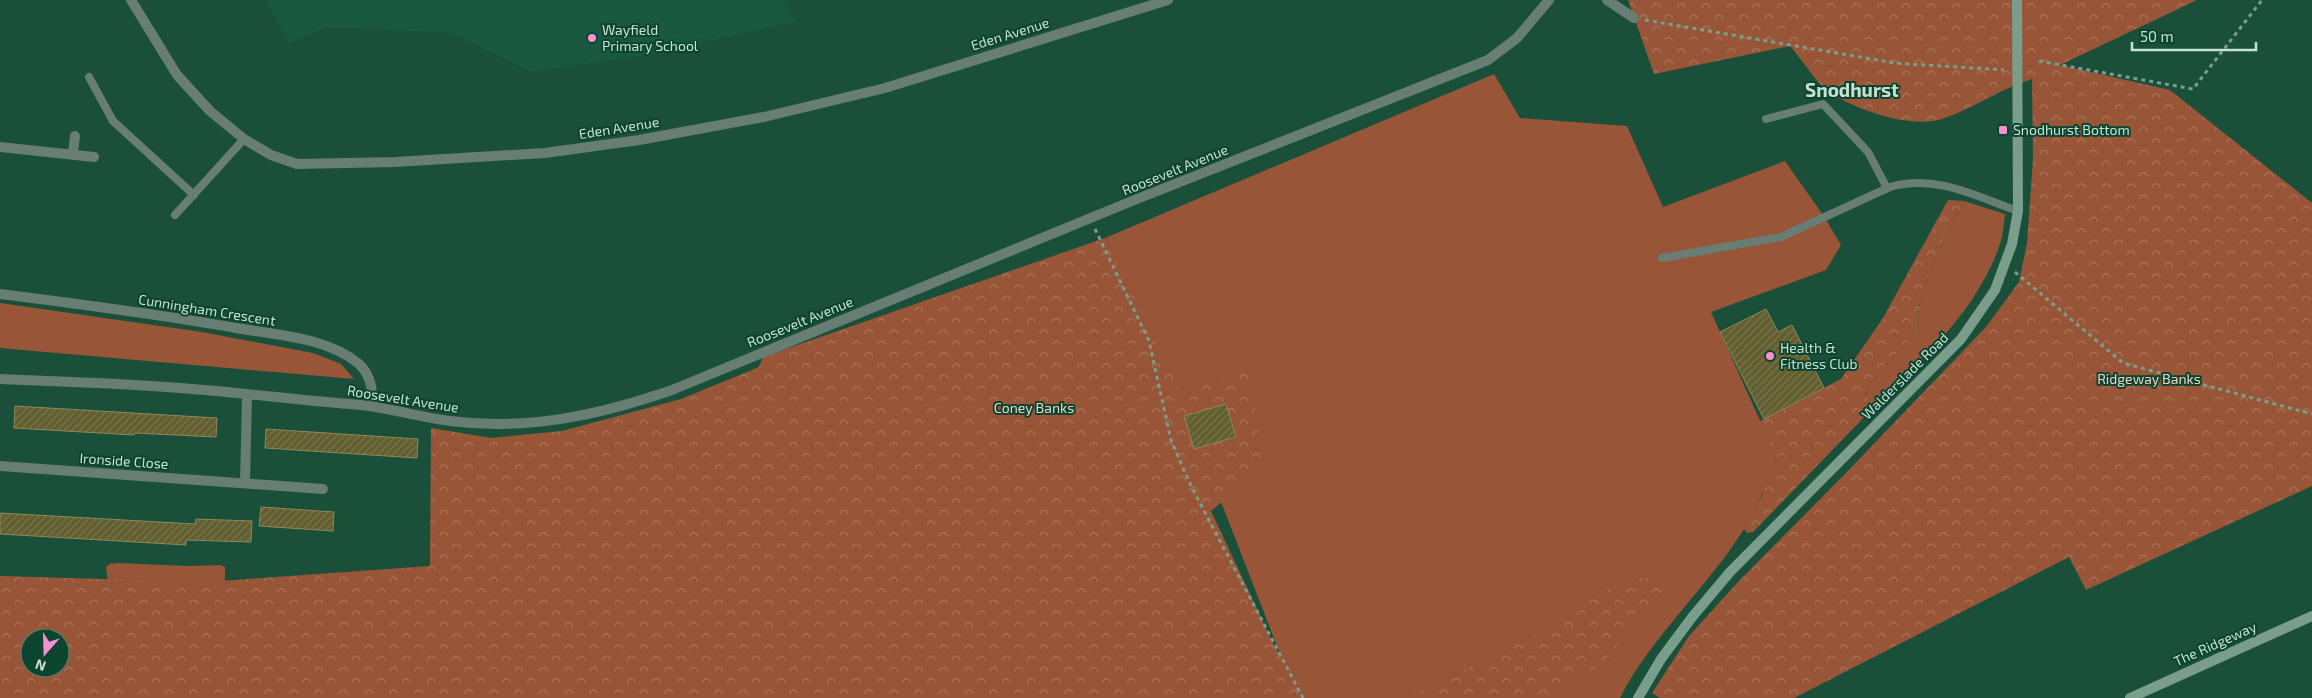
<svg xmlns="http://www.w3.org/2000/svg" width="2312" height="698" viewBox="0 0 2312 698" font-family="'Exo 2',sans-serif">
  <defs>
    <pattern id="forest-crowns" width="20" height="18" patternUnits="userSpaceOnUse" patternTransform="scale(1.25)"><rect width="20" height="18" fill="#985537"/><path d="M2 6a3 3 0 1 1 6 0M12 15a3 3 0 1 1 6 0" fill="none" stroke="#a9755c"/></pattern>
    <pattern id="building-hatch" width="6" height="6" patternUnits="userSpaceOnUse" patternTransform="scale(1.25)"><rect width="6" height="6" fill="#625e2f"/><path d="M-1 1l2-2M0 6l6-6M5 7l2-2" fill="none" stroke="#77754c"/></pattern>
  </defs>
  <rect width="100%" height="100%" fill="#1a4f3a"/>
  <path fill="#195941" d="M266 0H784L795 22 646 55 531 72 450 33 326 27 289 43Z"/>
  <path fill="#985537" d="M1494 74 1520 118 1627 126 1663 207 1785 161 1825 218 1841 245 1826 270 1711 312 1776 456C1768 482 1758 506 1744 529 1708 587 1651 637 1620 698H1304L1280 654 1204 458 1105 238Z
    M1964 201 2005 214C2004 224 2003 235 2000 244 1977 312 1921 360 1872 409L1866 394 1869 384 1918 330 1919 307 1925 285 1940 247Z
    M0 303 202 332 313 353 341 364 354 379 0 348Z
    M117 563 189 566 220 565 225 567V583H108L106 567 110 564Z"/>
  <path fill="url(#forest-crowns)" fill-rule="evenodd" d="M1628 0H2197L2060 65 2170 90 2312 203V486L2086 590 2069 557 1794 698H1660L1652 693 1689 636 1738 582 1842 477 1986 327 2019 282 2027 243 2033 159 2032 79C2001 88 1973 109 1942 119 1911 129 1856 110 1829 92 1818 85 1800 57 1790 46L1654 74Z
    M1948 200 1964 201 1940 247 1925 285 1919 307 1918 330 1869 384 1866 394 1872 409 1753 532 1747 533 1744 529 1760 500 1776 457 1760 421 1841 379 1883 318Z
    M1105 238 1180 392 1249 367 1264 467 1211 511 1275 647 1309 698H0V576L206 582 430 566 431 428 491 438 562 431 681 399 759 367 763 357ZM30 638H60V668H30Z
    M1632 577 1651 579 1661 584 1665 592 1662 601 1646 617 1634 625 1604 663 1543 698H1405C1455 674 1506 651 1554 625 1581 610 1603 587 1632 577Z"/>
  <path fill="url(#building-hatch)" stroke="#8d8959" d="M1766 309 1778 332 1792 325 1824 388 1764 419 1720 332Z
    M1226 404 1236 437 1194 449 1184 416Z
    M15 406 217 418 216 437 135 433 134 435 14 428Z
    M266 429 418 439 417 458 265 448Z
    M261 507 334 512 333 531 259 526Z
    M0 513 195 524 196 519 252 521 251 542 186 540V545L0 534Z"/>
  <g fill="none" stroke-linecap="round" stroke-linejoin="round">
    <path stroke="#799f8e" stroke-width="3" stroke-dasharray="4 4" stroke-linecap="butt" d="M1645 20 1895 63 2004 70
      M2039 61 2193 89 2262 0
      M1095 229 1149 341 1171 440 1191 486 1303 698
      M2015 272 2123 363 2312 414"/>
    <path stroke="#687d73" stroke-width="8" d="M89 77 113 121 194 195
      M1766 119 1823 104 1868 152 1887 188
      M175 215 244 139
      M1662 258 1781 237 1890 187C1936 174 1975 196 2018 211"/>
    <path stroke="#687d73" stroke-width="10" d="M131 0 177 75 210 111 244 139 271 155 297 164 395 162 545 153 639 140 764 117 885 88 1168 0
      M1607 0 1634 18
      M0 147 94 157
      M73 153 75 136
      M0 294C79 304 158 314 236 328 276 335 327 337 359 364 371 375 373 390 372 405
      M0 379C64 382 128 383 192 389 245 393 297 400 350 404 384 406 417 417 450 421 527 431 600 415 672 390L1132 201 1488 60 1517 38 1549 0
      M0 466 323 489
      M245 483 247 396"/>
    <path stroke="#7a9d8c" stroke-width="10" d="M1638 698 1661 659 1693 616 1730 572 1961 339 1995 290 2012 244 2018 211 2017 0
      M2130 698 2312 616"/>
  </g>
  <g fill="#f790ce" stroke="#0c4430" stroke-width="2">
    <circle cx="592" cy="38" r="5"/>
    <rect x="1998" y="125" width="10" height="10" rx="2.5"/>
    <circle cx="1770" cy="356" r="5"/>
  </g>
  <g text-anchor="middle" stroke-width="4" stroke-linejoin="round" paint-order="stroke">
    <g font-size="14" fill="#c7e1d4" stroke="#0c4430" text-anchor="start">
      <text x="602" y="35">Wayfield<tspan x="602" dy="16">Primary School</tspan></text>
      <text x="2013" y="135">Snodhurst Bottom</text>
      <text x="1780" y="353">Health &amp;<tspan x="1780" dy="16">Fitness Club</tspan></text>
    </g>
    <g font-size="14" fill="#c7e1d4" stroke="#0c4430">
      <text transform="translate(1010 34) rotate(-17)" y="5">Eden Avenue</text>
      <text transform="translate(619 128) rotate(-9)" y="5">Eden Avenue</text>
      <text transform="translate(1175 170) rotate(-22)" y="5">Roosevelt Avenue</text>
      <text transform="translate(207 310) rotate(9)" y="5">Cunningham Crescent</text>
      <text transform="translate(800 322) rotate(-22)" y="5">Roosevelt Avenue</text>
      <text transform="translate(1905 376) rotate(-45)" y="5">Walderslade Road</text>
      <text transform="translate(403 399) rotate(9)" y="5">Roosevelt Avenue</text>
      <text transform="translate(124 461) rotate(4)" y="5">Ironside Close</text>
      <text transform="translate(2215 644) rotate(-24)" y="5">The Ridgeway</text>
    </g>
    <g font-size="14" fill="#ecd1c5" stroke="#0c4430">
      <text x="2149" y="384">Ridgeway Banks</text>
      <text x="1034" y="413">Coney Banks</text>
    </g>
    <g font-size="19" font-weight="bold" fill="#c7e1d4" stroke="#0c4430">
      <text x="1852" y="97">Snodhurst</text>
    </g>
  </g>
  <g transform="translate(45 653) rotate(200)"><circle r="24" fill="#0c4430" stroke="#578372"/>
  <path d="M0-4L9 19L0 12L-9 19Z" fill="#f790ce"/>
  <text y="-8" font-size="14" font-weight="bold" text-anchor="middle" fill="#c7e1d4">N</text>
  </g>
  <path d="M2132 42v8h124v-8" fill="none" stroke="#c7e1d4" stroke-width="2.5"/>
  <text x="2140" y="42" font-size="15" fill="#c7e1d4" stroke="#0c4430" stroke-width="4" paint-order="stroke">50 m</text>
</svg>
